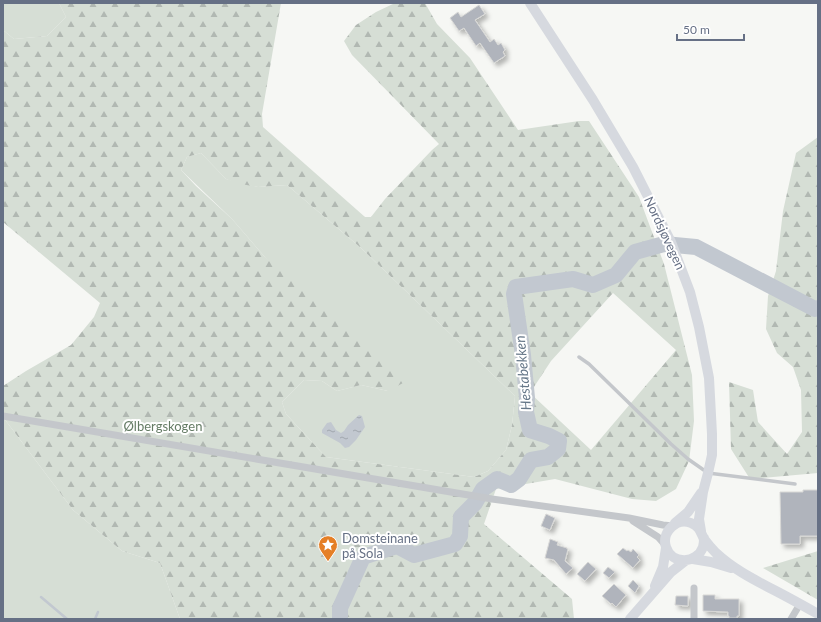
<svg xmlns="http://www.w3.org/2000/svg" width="821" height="622" viewBox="0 0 821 622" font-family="Lato,sans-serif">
  <defs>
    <pattern id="forest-firs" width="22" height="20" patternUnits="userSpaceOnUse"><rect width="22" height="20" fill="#d6ded5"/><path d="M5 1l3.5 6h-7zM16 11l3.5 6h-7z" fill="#b1b8b2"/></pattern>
    <pattern id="water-ripples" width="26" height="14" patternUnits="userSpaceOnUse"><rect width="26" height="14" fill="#c2c8d0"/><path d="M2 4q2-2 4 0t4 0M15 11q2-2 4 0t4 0" fill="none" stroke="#a1a7ae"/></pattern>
    <filter id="shadow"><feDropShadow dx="3.5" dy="3.5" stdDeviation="2" flood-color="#0004"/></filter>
  </defs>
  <rect width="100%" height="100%" fill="#f6f7f4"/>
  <path fill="#d6ded5" d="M3 3H59L66 17 47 36 14 39 3 30Z
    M201 153 226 179 258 187 287 185 361 248 515 396 512 425 506 450 488 471 474 477 326 457 286 414 282 402 304 380 322 381 337 391 361 385 388 391 264 256 232 219 181 170 187 157Z
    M3 417 73 510 122 551 160 563 180 619H3Z"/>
  <path fill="url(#forest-firs)" fill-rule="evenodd" d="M59 3H281L262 114 263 127 365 217H371L385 199 432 150 439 144 352 55 344 41 356 25 376 12 395 3H425L437 24 470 58 518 130 579 121H589L639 197 664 264 692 375 694 421 689 461 676 489 656 501 632 499 555 479 496 489 484 524 572 599 574 619H180L160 563 122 551 73 510 3 417V386L26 371 71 345 94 317 100 303 3 222V30L14 39 47 36 66 17ZM201 153 226 179 236 183 258 187 287 185 361 248 515 396 512 425 506 450 488 471 474 477 326 457 286 414 282 402 304 380 322 381 337 391 361 385 388 391 403 383 401 378 264 256 232 219 196 186 181 170 187 157ZM613 293 676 350 591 450 530 393 551 361Z
    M818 137V473L750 479 731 449 729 382 753 390 758 422 787 454 802 432 801 390 793 367 777 353 766 329 768 296 776 271 783 211 796 153Z
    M818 551V600L763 568Z"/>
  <path fill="url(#water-ripples)" d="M359 415 362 416 365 427 356 440 349 447 345 448 340 443 322 433V430L327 423 331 422 336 430 341 433 344 431 348 425Z"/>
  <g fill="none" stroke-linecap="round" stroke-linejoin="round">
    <path stroke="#c2c8d0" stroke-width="2.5" d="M41 597 67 619
      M95 619 98 612"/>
    <path stroke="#c2c8d0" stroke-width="16" d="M340 619V608L363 557 397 546 414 555 455 544 460 536 461 517 475 503 483 489 497 479 511 485 519 479 531 460 548 457 558 449 559 441 549 436 530 430 526 412 527 398 523 355 514 294 516 287 573 279 593 285 616 275 635 252 664 244 696 247 815 309 818 308"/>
  </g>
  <path fill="#b0b4bc" stroke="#d8d8d6" filter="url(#shadow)" d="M479 5 485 14 475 20 490 42 494 39 498 45 501 43 505 50 503 52 505 56 494 63 480 43 476 46 464 28 459 31 450 18 458 12 461 17Z
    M803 490H818V536H800V544H781L780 492H803Z
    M546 514 555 518 550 530 541 526Z
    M550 539 558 542 557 545 567 548V549H568L565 561 573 568 566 574 554 560 545 558Z
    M623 548 627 551 628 550 631 552 633 549 639 555 637 557 640 560 633 568 617 554Z
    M588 562 596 569 585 581 577 574Z
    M608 567 615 572 609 578 603 573Z
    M633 580 639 586 635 593 628 586Z
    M614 584 626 595 616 607 612 603 611 604 602 596Z
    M703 595H715V599H739V616H737V618H729V616H728V612L703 611Z
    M676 596H688V606L675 605Z"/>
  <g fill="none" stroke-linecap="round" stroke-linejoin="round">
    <path stroke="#c4c7cb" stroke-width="3.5" d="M579 357 589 364 671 444 688 459 708 473 795 484"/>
    <path stroke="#c4c7cb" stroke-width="7" d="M3 416 492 499 629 518 663 525 673 526
      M633 521 658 537 666 546
      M694 588V619
      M791 619 800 604"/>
    <path stroke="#d6d9df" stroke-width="10" d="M530 3 593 100 633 167 671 242 690 292 699 327 709 378 712 434V455L708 473 703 492 699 519 701 531
      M675 523 688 512 701 493
      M704 538C704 541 704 544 703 547 697 564 672 565 666 547 661 532 677 517 691 523 700 527 700 531 704 539 707 543 712 549 716 553 732 568 751 578 770 588 786 596 802 605 818 614
      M693 559 711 562 731 568
      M655 586 663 567 666 548
      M630 619 671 572 685 561"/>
  </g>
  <defs>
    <g id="sight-pin" transform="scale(1)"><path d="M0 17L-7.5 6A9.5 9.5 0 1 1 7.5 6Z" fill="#e57f26" stroke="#fff"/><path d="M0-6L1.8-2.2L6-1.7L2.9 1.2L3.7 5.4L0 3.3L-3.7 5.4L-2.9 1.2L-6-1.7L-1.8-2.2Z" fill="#fff"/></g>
  </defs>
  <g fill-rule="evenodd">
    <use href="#sight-pin" x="328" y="545"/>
  </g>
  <g text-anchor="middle" stroke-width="4" stroke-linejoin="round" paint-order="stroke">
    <g font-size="13" fill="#667085" stroke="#fff">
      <text transform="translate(665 233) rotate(65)" y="5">Nordsjøvegen</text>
    </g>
    <g font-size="13" fill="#657c65" stroke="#fff">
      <text x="163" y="431">Ølbergskogen</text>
    </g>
    <g font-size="13" fill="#667085" stroke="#fff" text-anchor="start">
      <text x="342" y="543">Domsteinane<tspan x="342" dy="15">på Sola</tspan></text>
    </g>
    <g font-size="14" font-style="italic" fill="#678" stroke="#fff">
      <text transform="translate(523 373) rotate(-95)" y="5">Hestabekken</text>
    </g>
  </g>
  <rect width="821" height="622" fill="none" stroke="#667085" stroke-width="8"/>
  <path d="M677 34v6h67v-6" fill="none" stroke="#667085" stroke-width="2"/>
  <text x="683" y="34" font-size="12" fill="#667085" stroke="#ffffff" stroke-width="3" paint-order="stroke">50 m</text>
</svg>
